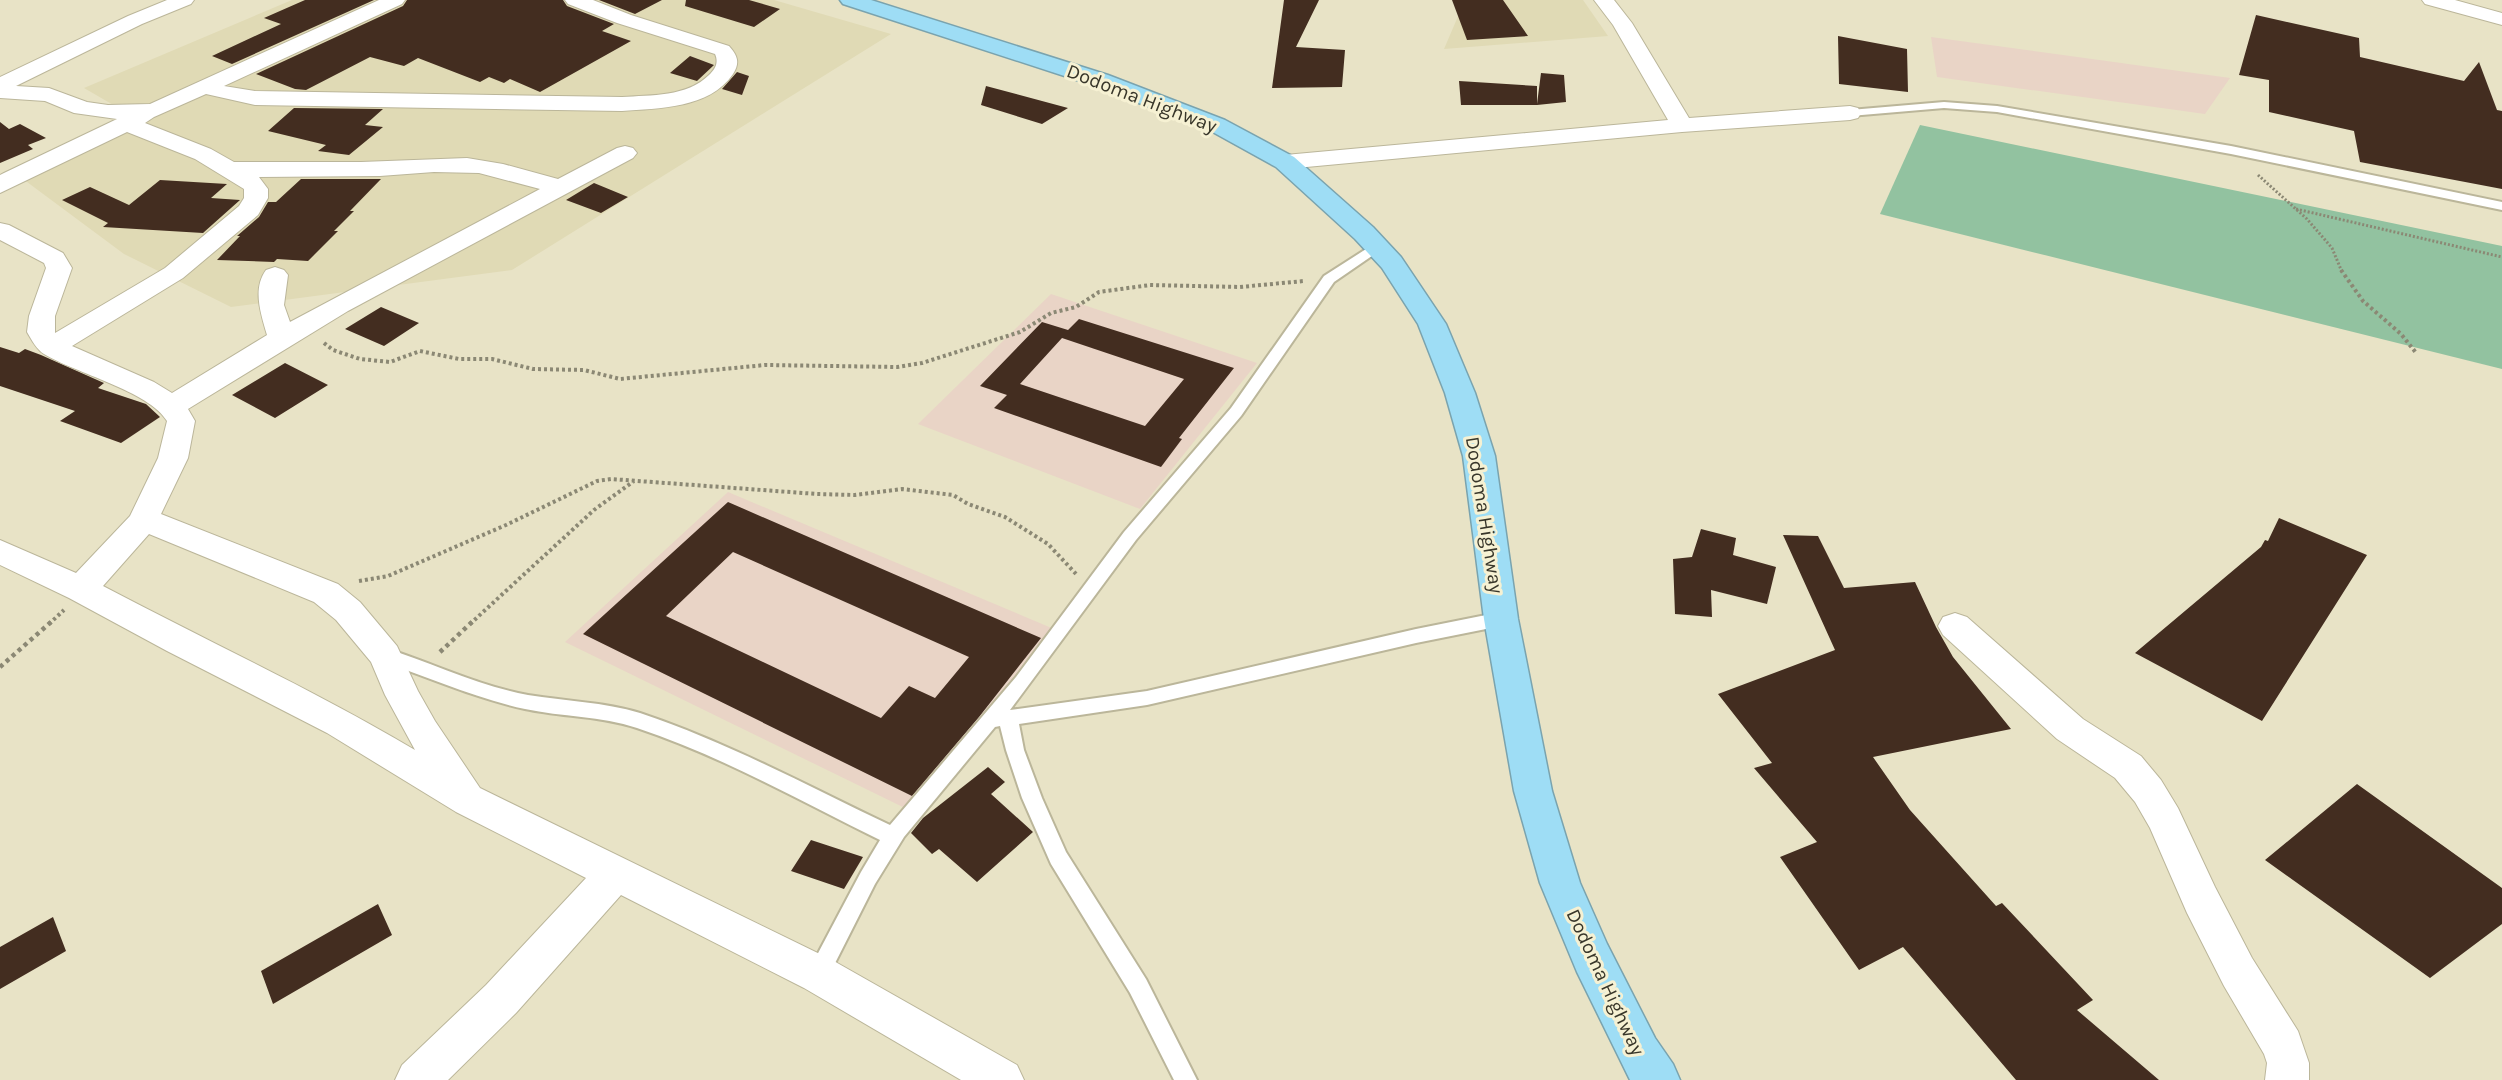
<svg xmlns="http://www.w3.org/2000/svg" width="2502" height="1080" viewBox="0 0 2502 1080" font-family="Karla,sans-serif">
  <rect width="100%" height="100%" fill="#e8e3c6"/>
  <path fill="#e0dab5" d="M292 0H774L891 34 512 270 231 307 124 254 23 179 141 121 84 88Z
    M1465 0H1583L1608 36 1444 49Z"/>
  <path fill="#e9d4c6" d="M1931 37 2230 78 2205 114 1937 77Z
    M1051 294 1257 363 1140 509 918 424Z
    M728 492 1054 629 911 811 565 642Z"/>
  <path fill="#92c2a0" d="M1920 125 2502 246V369L1880 214Z"/>
  <path fill="#432d20" fill-rule="evenodd" d="M305 0H374L232 64 212 56 281 24 264 18Z
    M407 0H563L567 6 614 24 602 31 631 41 540 92 510 79 504 83 489 77 480 82 418 58 404 66 370 57 306 90 295 89 256 74 403 6Z
    M599 0H662L635 14Z
    M686 0H749L780 9 754 27 685 6Z
    M1284 0H1319L1296 47 1345 50 1342 87 1272 88Z
    M1452 0H1503L1528 36 1467 40Z
    M2256 15 2359 38 2360 57 2464 81 2479 62 2497 110 2502 111V189L2360 162 2354 131 2269 112V80L2239 75Z
    M1838 36 1907 49 1908 92 1839 84Z
    M690 56 714 65 697 81 670 73Z
    M737 72 749 76 742 95 722 89Z
    M1541 73 1564 75 1566 102 1537 105H1461L1459 81 1537 86V104Z
    M986 86 1068 108 1042 124 981 105Z
    M294 108 383 109 365 125 383 127 349 155 318 151 326 145 268 131Z
    M0 122 9 129 20 124 46 138 28 145 33 149 0 163Z
    M301 179H381L350 211H354L334 231H338L308 261 277 259 274 262 217 260 240 236H237L259 217 268 202H276Z
    M160 180 227 184 211 198 240 200 203 233 103 227 108 223 62 200 90 187 129 205Z
    M594 183 628 197 601 213 566 200Z
    M381 307 419 323 384 346 345 329Z
    M1079 319 1234 368 1179 438 1182 439 1161 467 994 408 1007 395 980 386 1042 322 1068 330ZM1062 338 1184 379 1145 426 1020 384Z
    M0 347 19 353 25 349 41 355 104 383 98 388 146 404 160 417 121 443 60 421 75 411 0 386Z
    M285 363 328 385 275 418 232 395Z
    M728 502 1041 638 979 717 912 796 583 634ZM733 552 969 657 935 698 909 686 881 718 666 616Z
    M2279 518 2367 555 2262 721 2135 653 2261 547 2265 540 2268 541Z
    M1701 529 1736 538 1733 555 1776 567 1767 604 1711 590 1712 617 1675 614 1673 559 1692 557Z
    M1783 535 1818 536 1844 588 1915 582 1936 627 1953 657 2011 729 1873 757 1910 810 1996 906 2002 903 2093 1000 2077 1010 2159 1080H2016L1903 947 1859 970 1780 857 1817 842 1754 768 1772 763 1718 694 1835 650Z
    M988 767 1005 782 991 794 1033 832 977 882 939 849 932 854 911 833 923 818Z
    M2357 784 2502 888V924L2430 978 2265 860Z
    M811 840 863 857 844 889 791 871Z
    M378 904 392 935 273 1004 261 971Z
    M53 917 66 951 0 989V947Z"/>
  <g fill="none" stroke-linecap="round" stroke-linejoin="round">
    <g stroke="#bbb69a" stroke-width="4">
      <path id="lane" d="M1944 102 1997 106 2231 146 2502 202V210L2231 154 1997 112 1944 108 1850 116 1844 113 1850 110Z
        M1377 242 1382 243 1384 246 1382 249 1334 282 1241 416 1136 540 1010 710 1147 691 1416 629 1501 612 1507 614 1510 619 1507 624 1501 626 1416 643 1147 705 1019 724 1024 750 1042 798 1066 852 1146 979 1197 1080H1174L1130 993 1051 864 1022 798 1006 750 1000 726 995 727 904 837 875 884 826 981 818 984 810 981 807 974 861 872 880 840C801 801 721 756 637 728 601 716 562 717 525 709 475 698 427 677 379 660L376 655 379 650 385 648C432 663 479 686 528 695 565 701 604 702 640 713 727 742 808 786 890 825L1016 677 1124 532 1231 408 1324 276Z"/>
    </g>
    <g stroke="#bbb69a" stroke-width="2">
      <path id="street" d="M167 0H194L191 4 142 24 16 86 49 88 87 102 108 105 150 104 379 0H405L402 4 224 86 255 91 622 97C651 95 687 97 709 75 715 69 719 63 715 54L617 23 568 4 565 0H593L631 15 729 46C738 56 740 63 733 74 709 109 659 108 622 111L255 105 206 94 154 117 145 123 211 149 234 162H361L467 158 503 164 558 179 617 148 625 146 633 148 637 153 633 158 348 311 188 409 195 421 188 458 161 514 338 584 360 602 397 646 418 691 435 721 480 788 832 960 1017 1065 1024 1080H961L804 988 621 895 516 1013 448 1080H395L402 1065 486 985 586 878 456 812 327 733 167 651 69 598 0 565V540L76 573 130 516 158 458 167 421C149 391 75 373 44 354 37 350 31 339 27 332L29 316 46 268 44 263 0 240V223L9 225 63 253 72 268 55 316V333L165 268 239 206 244 198V189L195 159 127 132 0 193V175L4 173 117 119 74 113 45 101 0 98V77L128 16ZM434 172 479 173 540 189 290 322 284 305 288 275 284 270 275 267 266 270C252 289 261 314 267 335L172 393 154 382 72 346 183 278 258 215 268 198V189L259 177 380 176ZM149 534 314 602 336 620 371 662 385 695 415 750C314 690 207 641 103 586Z
        M1594 0H1614L1632 23 1689 118 1850 106 1858 108 1861 113 1858 118 1850 120 1682 132 1285 169 1277 167 1273 162 1277 157 1285 155 1668 120 1613 25Z
        M2422 0H2455L2502 13V25L2425 4Z
        M1955 613 1967 617 2083 719 2141 756 2161 780 2178 808 2215 887 2252 958 2298 1031 2309 1063V1080H2265L2267 1063 2264 1054 2224 986 2187 913 2150 828 2135 802 2115 778 2057 739 1943 635 1938 626 1943 617Z"/>
    </g>
    <g stroke="#7aa3ae" stroke-width="3">
      <path id="highway" d="M840 0H871L1108 75 1225 120 1294 157 1373 227 1401 257 1446 324 1475 393 1495 456 1518 619 1552 791 1580 883 1607 944 1655 1038 1673 1064 1680 1080H1630L1577 972 1540 883 1514 791 1484 619 1463 456 1445 393 1418 324 1382 268 1355 239 1276 167 1209 130 1092 85 843 4Z"/>
    </g>
    <path stroke="#8b8874" stroke-width="3" stroke-dasharray="2 2" stroke-linecap="butt" d="M2258 175 2307 219 2332 248 2342 272
      M2296 209 2502 257"/>
    <path stroke="#8b8874" stroke-width="4" stroke-dasharray="3 3" stroke-linecap="butt" d="M2341 270 2363 301 2401 334 2417 354
      M324 343 333 350 360 359 390 362 420 351 459 359H492L533 369 584 370 620 379 765 365 897 367 922 363 1020 332 1051 313 1076 307 1099 292 1150 285 1240 287 1304 281
      M359 581 388 576 506 525 597 481 611 479 817 494 855 495 902 489 953 495 968 504 1005 517 1048 544 1077 575
      M49 624 64 610
      M470 624 594 510 634 481"/>
    <path stroke="#8b8874" stroke-width="4.5" stroke-dasharray="4 4" stroke-linecap="butt" d="M440 652 472 622
      M0 667 51 622"/>
    <use href="#lane" fill="#fff" fill-rule="evenodd"/>
    <use href="#street" fill="#fff" fill-rule="evenodd"/>
    <use href="#highway" fill="#9eddf5" fill-rule="evenodd"/>
  </g>
  <g text-anchor="middle" stroke-width="6" stroke-linejoin="round" paint-order="stroke">
    <g font-size="20" fill="#38362a" stroke="#f6f1d3">
      <text transform="translate(1142 98) rotate(21)" y="7">Dodoma Highway</text>
      <text transform="translate(1485 515) rotate(81)" y="7">Dodoma Highway</text>
      <text transform="translate(1606 982) rotate(65)" y="7">Dodoma Highway</text>
    </g>
  </g>
</svg>
